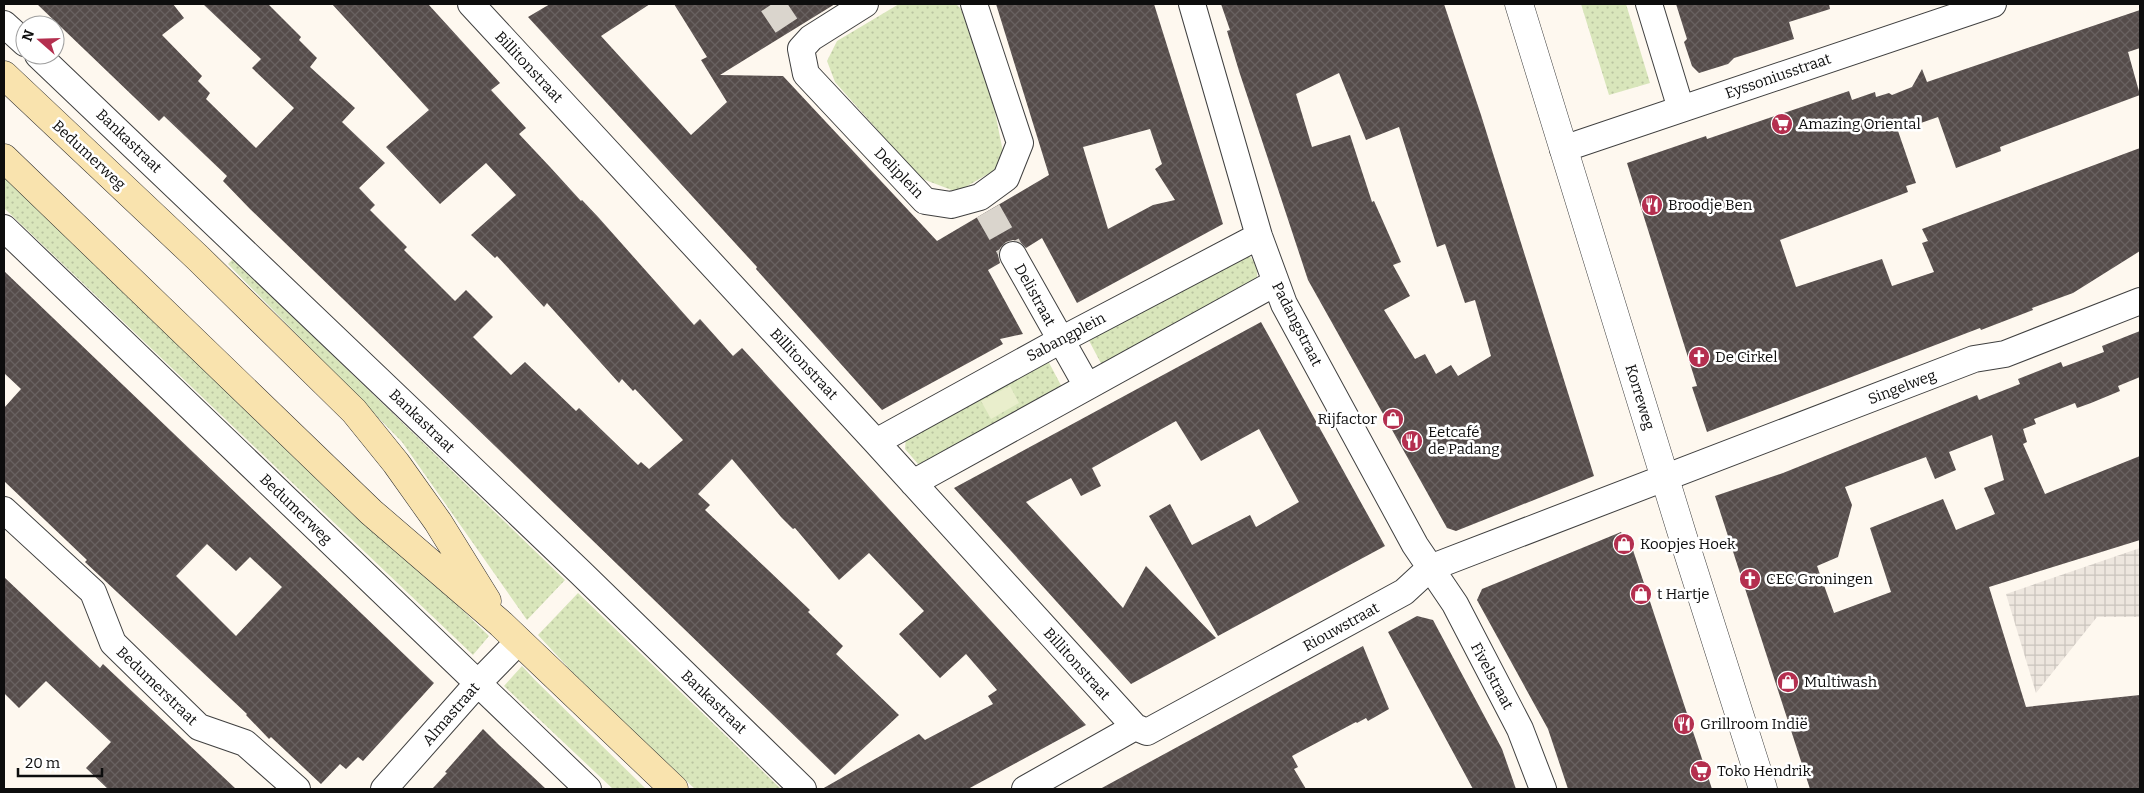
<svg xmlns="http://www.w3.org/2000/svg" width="2144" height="793" viewBox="0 0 2144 793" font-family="Bitter,serif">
  <defs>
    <pattern id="grass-dots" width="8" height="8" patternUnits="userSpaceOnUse" patternTransform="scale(1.25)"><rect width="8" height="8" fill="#d9e6bb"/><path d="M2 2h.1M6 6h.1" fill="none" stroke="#b9c4a0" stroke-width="1.8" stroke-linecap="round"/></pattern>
    <pattern id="plaza-grid" width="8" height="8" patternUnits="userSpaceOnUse" patternTransform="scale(1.25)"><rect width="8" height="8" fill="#ede6de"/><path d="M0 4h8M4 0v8" fill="none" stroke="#cac4bd"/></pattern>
    <pattern id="building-cross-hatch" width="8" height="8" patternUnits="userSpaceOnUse" patternTransform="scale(1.25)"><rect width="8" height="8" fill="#554c4a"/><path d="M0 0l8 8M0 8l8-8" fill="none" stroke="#686160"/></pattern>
  </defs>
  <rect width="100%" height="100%" fill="#fef8ef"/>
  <path fill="url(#grass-dots)" d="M899 4H956L961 9 993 102 1004 157 993 171 957 192 920 178 835 82 827 61 837 41Z
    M1581 4H1626L1650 83 1609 95Z
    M4 174 310 461 489 636 473 655 4 208Z
    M1247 254C1258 263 1259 273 1255 286L1104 369 1086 335Z
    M233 259 565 580 527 620 402 442 228 264Z
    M1046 357 1064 391 926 464H918L905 449 906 437Z
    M578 593 781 789H695L590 691 538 635Z
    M522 666 535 680 646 789H613L504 686Z"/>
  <path fill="#e9eecc" d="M1010 386 1019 403 991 419 981 401Z"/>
  <path fill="url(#plaza-grid)" d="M2140 548V617H2097L2036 693 2006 594Z"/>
  <path fill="url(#building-cross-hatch)" fill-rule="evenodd" d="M37 4H173L184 18 162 35 202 76 198 81 210 93 206 99 256 148 294 108 252 68 261 59 203 4H268L301 37 299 40 317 58 310 67 355 108 342 122 385 163 359 188 375 205 370 210 407 247 404 250 455 301 466 290 493 317 473 337 511 375 525 362 576 411 579 408 638 465 641 462 649 469 683 440 635 389 633 391 622 379 619 383 547 303 544 307 497 256 495 258 471 235 516 195 486 163 440 204 386 147 429 110 332 4H428L500 83 491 90 526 128 519 134 550 167 581 201 582 200 599 218 694 325 700 319 733 356 742 348 1086 725 968 789H822L919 734 925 740 993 704 988 696 997 690 966 654 940 678 899 634 924 611 869 553 839 580 795 528 793 529 781 517 732 459 698 494 710 505 705 510 810 610 808 612 843 646 836 654 899 715 835 775 250 209 223 181 227 176 164 116 159 121Z
    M550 4H650L601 36 691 135 727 102 701 60 707 57 674 4H835L720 75 783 76 937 241 1049 175 996 4H1154L1223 224 1077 303 1042 238 1026 248 1020 242 1013 240 1006 242 1000 248 998 255 1000 263 988 270 1023 334 1000 339 1003 344 882 410 756 269 757 267 528 17ZM1150 129 1162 164 1155 169 1175 200 1153 205 1108 229 1083 147Z
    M1221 4H1444L1481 115 1594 476 1456 531 1447 528 1308 280 1239 71 1227 31 1230 30ZM1339 73 1366 140 1399 127 1437 247 1445 244 1465 303 1475 300 1491 356 1458 376 1451 365 1436 374 1425 354 1415 359 1384 310 1410 296 1393 265 1401 262 1374 201 1372 202 1350 135 1312 147 1296 94Z
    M1676 4H1829L1830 9 1789 22 1794 39 1734 58 1728 64 1699 73 1692 66 1684 42 1687 39Z
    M2140 10V48L2128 52 2140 95 2000 147 2001 151 1956 168 1938 117 1898 131 1916 183 1906 186 1908 192 1780 240 1796 287 1882 259 1892 286 1934 272 1922 243 1928 241 1922 229 2140 148V251L2073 293 2032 308 2033 310 1981 330 1980 328 1707 432 1692 387 1697 386 1627 163 1706 136 1707 139 1849 91 1852 100 1875 92 1876 97 1889 93 1892 95 1912 87 1922 69 1927 82Z
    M4 271 434 683 363 761 358 757 346 769 340 764 321 784 271 737 269 739 246 715 247 714 85 562 87 560 4 481V408L21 389 4 373ZM207 544 236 571 250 557 282 587 236 636 176 576Z
    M1261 322 1385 546 1218 636 1149 516 1170 504 1192 545 1250 515 1256 527 1299 502 1259 429 1201 461 1176 421 1092 468 1101 486 1081 496 1071 478 1026 502 1123 608 1146 566 1216 638 1131 684 954 488Z
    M2140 331V377L2118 386 2120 391 2091 403 2077 408 2075 403 2034 419 2036 424 2023 429 2027 442 2023 444 2045 494 2140 456V540L1989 587 2026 707 2140 695V789H1810L1715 496 1783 473 1977 395 1979 400 2020 384 2018 379 2061 362 2063 367 2104 352 2102 346ZM1992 435 2004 480 1984 488 1995 514 1956 530 1943 499 1870 528 1891 592 1834 613 1817 566 1838 557 1852 505 1845 487 1926 457 1935 479 1956 470 1949 452Z
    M1621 532 1624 537 1628 535 1712 789H1568L1548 729 1477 600 1482 589Z
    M4 577 100 668 103 664 236 789H108L86 768 111 742 46 681 19 708 4 693Z
    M1417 616 1433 620 1502 749 1516 789H1473L1388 632Z
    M1363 646 1389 709 1368 721 1366 718 1357 723 1356 722 1292 756 1298 767 1294 769 1306 789H1100Z
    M483 729 499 745 546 789H432L447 773 445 772Z"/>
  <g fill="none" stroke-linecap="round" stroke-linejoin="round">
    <path stroke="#dad5cd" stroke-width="26" stroke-dasharray="26 13" stroke-linecap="butt" d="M772 4 790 31
      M988 211 1013 255"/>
    <g stroke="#404040" stroke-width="28">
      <path id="minor" d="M471 4 876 442 1135 727 1147 732 1404 592 1430 568 1974 359 2005 354 2140 301
        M865 4 811 38 801 49 806 74 925 201 951 205 980 197 1006 178 1020 143 974 4
        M1192 4 1259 236 1284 304 1415 545 1455 604 1520 729 1543 789
        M1649 4 1681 109
        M4 24 25 43
        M38 55 580 572 803 789
        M1563 149 1993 4
        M4 228 588 789
        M1013 255 1087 386
        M876 442 1061 340 1259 236
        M913 483 1275 283
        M4 510 93 592 113 643 199 727 245 743 297 789
        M384 789 477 684 519 641
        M1025 789 1135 727"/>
    </g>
    <g stroke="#404040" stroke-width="29">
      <path id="tertiary" d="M1519 4 1683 537 1763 789"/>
    </g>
    <g stroke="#2f2f2f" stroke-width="29">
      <path id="secondary" d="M4 75 198 258 354 411 396 463 438 522 487 601
        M4 158 371 512 501 624 674 789"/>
    </g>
    <use href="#minor" stroke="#fff" stroke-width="26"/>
    <use href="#tertiary" stroke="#fff" stroke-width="28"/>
    <use href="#secondary" stroke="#f9e3ae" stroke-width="28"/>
  </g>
  <defs>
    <g id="supermarket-disc" transform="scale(1.125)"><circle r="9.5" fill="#b42f4f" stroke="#fff"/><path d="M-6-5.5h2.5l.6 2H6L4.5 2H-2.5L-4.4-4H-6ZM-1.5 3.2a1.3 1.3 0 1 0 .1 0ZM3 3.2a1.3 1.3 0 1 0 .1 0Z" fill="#fff"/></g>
    <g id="restaurant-disc" transform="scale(1.125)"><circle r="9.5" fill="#b42f4f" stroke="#fff"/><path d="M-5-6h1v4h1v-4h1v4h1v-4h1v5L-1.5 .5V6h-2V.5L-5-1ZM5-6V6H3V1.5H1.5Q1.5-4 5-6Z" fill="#fff"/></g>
    <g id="church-disc" transform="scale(1.125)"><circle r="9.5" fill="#b42f4f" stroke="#fff"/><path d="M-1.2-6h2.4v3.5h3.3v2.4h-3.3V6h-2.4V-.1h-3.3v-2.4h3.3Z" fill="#fff"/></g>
    <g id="shop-disc" transform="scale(1.125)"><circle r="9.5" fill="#b42f4f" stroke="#fff"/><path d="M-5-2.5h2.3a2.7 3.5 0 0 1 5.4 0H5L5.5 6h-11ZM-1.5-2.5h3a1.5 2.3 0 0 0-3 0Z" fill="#fff"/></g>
  </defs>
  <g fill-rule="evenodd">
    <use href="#supermarket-disc" x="1782" y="124"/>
    <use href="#restaurant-disc" x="1652" y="205"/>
    <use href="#church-disc" x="1699" y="357"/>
    <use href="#shop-disc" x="1393" y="419"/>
    <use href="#restaurant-disc" x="1412" y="441"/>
    <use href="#shop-disc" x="1624" y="544"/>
    <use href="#church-disc" x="1750" y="579"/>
    <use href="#shop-disc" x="1641" y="594"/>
    <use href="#shop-disc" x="1788" y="682"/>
    <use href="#restaurant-disc" x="1684" y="724"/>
    <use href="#supermarket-disc" x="1701" y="771"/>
  </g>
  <g text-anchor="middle" stroke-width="5" stroke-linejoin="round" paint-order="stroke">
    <g font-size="15" fill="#0d0d0d" stroke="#fff">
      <text transform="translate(529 67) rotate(47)" y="5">Billitonstraat</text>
      <text transform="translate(1778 76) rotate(-19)" y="5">Eyssoniusstraat</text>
      <text transform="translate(129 141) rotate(44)" y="5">Bankastraat</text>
      <text transform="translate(89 155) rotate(43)" y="5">Bedumerweg</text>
      <text transform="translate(899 173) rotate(46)" y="5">Deliplein</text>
      <text transform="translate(1035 295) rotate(61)" y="5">Delistraat</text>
      <text transform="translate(1297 324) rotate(63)" y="5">Padangstraat</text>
      <text transform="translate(1066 337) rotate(-28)" y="5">Sabangplein</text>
      <text transform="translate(804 364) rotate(47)" y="5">Billitonstraat</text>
      <text transform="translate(1902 387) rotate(-21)" y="5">Singelweg</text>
      <text transform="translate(1640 397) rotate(73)" y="5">Korreweg</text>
      <text transform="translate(422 421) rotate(44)" y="5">Bankastraat</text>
      <text transform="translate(296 509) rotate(44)" y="5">Bedumerweg</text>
      <text transform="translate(1341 627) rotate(-29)" y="5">Riouwstraat</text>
      <text transform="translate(1077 664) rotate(48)" y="5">Billitonstraat</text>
      <text transform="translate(1492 676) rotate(62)" y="5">Fivelstraat</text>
      <text transform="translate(157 686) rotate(44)" y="5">Bedumerstraat</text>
      <text transform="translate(714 702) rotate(44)" y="5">Bankastraat</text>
      <text transform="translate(451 714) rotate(-49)" y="5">Almastraat</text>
    </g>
    <g font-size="15" fill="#0d0d0d" stroke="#fff" text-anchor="start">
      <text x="1798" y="129">Amazing Oriental</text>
      <text x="1668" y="210">Broodje Ben</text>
      <text x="1715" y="362">De Cirkel</text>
      <text x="1377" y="424" text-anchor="end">Rijfactor</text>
      <text x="1428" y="437">Eetcafé<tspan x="1428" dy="17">de Padang</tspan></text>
      <text x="1640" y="549">Koopjes Hoek</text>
      <text x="1766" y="584">CEC Groningen</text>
      <text x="1657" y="599">t Hartje</text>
      <text x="1804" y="687">Multiwash</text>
      <text x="1700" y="729">Grillroom Indië</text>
      <text x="1717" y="776">Toko Hendrik</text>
    </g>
  </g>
  <rect width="2144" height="793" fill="none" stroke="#0d0d0d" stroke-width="10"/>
  <g transform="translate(40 40) rotate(290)"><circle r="24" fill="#ffffff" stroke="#9e9e9e"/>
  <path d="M0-4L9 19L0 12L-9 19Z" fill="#b42f4f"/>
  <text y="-8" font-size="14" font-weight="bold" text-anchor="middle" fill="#0d0d0d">N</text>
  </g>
  <path d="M18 768v8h84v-8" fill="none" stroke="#0d0d0d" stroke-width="2.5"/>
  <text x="25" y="768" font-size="15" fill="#0d0d0d" stroke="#ffffff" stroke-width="4" paint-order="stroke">20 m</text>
</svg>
